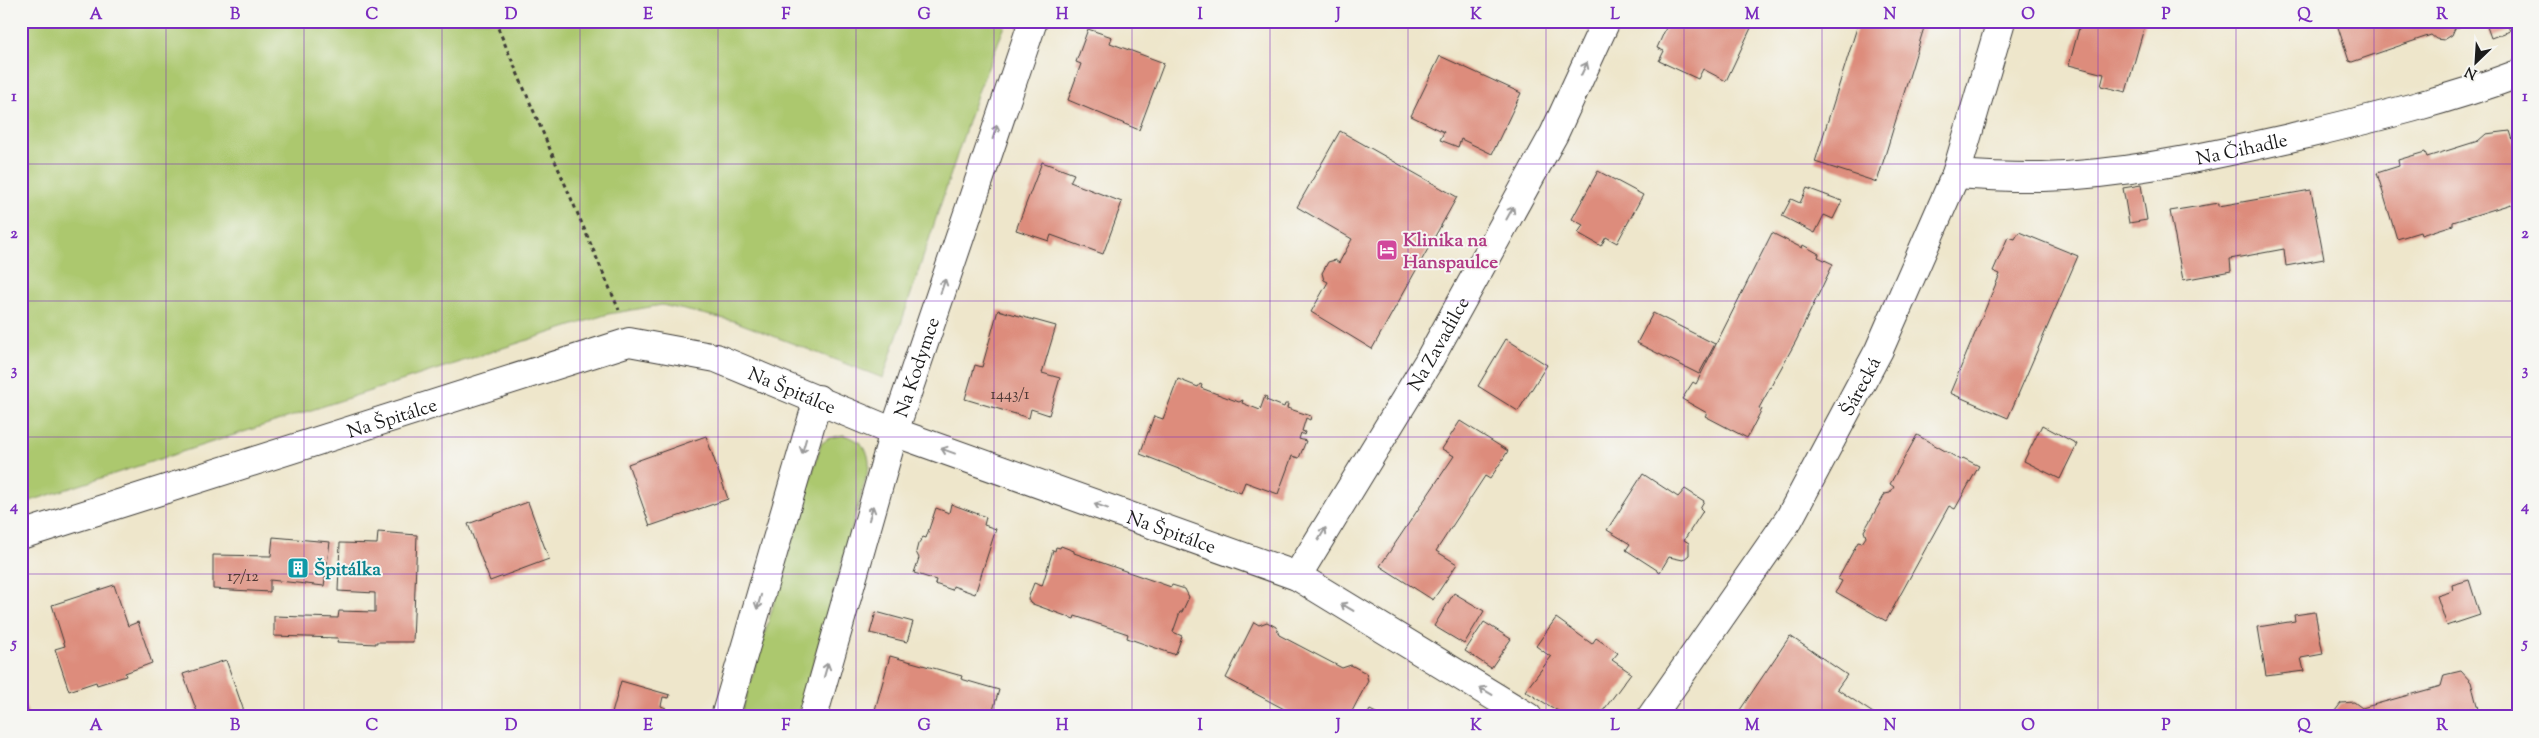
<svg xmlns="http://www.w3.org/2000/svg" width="2539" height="738" viewBox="0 0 2539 738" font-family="'Sorts Mill Goudy',serif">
  <rect width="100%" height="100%" fill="#f6f6f2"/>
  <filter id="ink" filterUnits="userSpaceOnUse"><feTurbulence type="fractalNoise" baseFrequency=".02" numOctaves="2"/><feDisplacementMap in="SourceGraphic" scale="10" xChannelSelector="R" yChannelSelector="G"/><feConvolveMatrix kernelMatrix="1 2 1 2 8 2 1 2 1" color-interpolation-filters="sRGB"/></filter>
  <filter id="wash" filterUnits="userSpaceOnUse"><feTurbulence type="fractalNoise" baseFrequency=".0096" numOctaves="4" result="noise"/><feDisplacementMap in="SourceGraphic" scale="20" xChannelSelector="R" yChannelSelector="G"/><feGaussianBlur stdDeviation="1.12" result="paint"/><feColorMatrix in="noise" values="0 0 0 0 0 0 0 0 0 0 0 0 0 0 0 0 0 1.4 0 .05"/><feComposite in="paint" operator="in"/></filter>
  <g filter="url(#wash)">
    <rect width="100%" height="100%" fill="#eee6cb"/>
    <path fill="#acc86e" stroke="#647245" d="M21 21H1007L978 92 883 378 734 321 662 305 608 314 21 504Z
      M843 435C860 439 870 449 869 467L798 717H740L821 444 829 438Z"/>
    <g id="blocks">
      <path fill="#dd8c7c" d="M1537 21H1564L1560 27 1552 28Z
        M1669 21H1742L1741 23 1751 28 1726 81 1703 69 1698 79 1659 61 1664 51 1657 48Z
        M1859 21H1926L1877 182 1815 162Z
        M2081 21H2146L2126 92 2101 86 2104 74 2069 65Z
        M2336 21H2474L2475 22 2455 28 2452 35 2444 40 2436 39 2431 35 2352 62 2349 61Z
        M2485 21H2506L2510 31 2491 38Z
        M1088 29 1112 37 1110 43 1164 63 1139 130 1068 100 1081 64 1076 62Z
        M1440 56 1521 93 1492 154 1461 139 1458 147 1440 140 1444 132 1411 116Z
        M1340 131 1457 197 1372 349 1311 312 1328 282 1324 280 1322 273 1328 262 1335 260 1339 263 1352 239 1297 207Z
        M2510 131 2518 155V209L2513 210 2511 204 2453 222V225L2421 235 2420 232 2397 239 2377 173 2399 166 2398 160 2425 152 2427 157 2478 141 2486 134Z
        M1042 162 1074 174 1070 182 1122 202 1103 254 1051 235 1049 241 1016 230Z
        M1598 171 1643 195 1617 243 1606 237 1601 246 1578 233 1583 225 1572 219Z
        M2141 185 2147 220 2129 223 2123 188Z
        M1807 188 1842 201 1833 219 1824 215 1815 233 1782 216 1791 199 1800 203Z
        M2311 190 2324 259 2286 266 2284 249 2230 259 2231 271 2183 280 2170 211 2219 203V206Z
        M2019 232 2078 256 2008 418 1950 393 2000 274 1993 271 2008 237 2015 239Z
        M1772 233 1802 248 1803 245 1819 254 1818 257 1833 264 1796 341 1759 408 1762 409 1747 438 1705 416 1707 413 1682 399 1693 382 1696 384Z
        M998 310 1056 326 1042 373 1060 378 1049 415 1031 409 1029 418 965 399 975 365 982 367Z
        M1653 313 1715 344 1699 374 1637 343Z
        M1506 339 1547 365 1518 411 1478 386Z
        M1178 379 1198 387 1200 384 1202 385 1201 388 1239 402 1243 400 1242 403 1260 410 1265 396 1267 397 1266 400 1284 407 1285 404H1288L1287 408 1311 416 1310 420 1306 418 1302 431 1305 432 1304 435 1301 433 1299 439 1306 441 1299 458 1292 456 1278 494 1245 482 1241 493 1140 454 1154 416 1163 419Z
        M1460 421 1508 451 1490 479 1485 476 1436 551 1457 564 1433 600 1380 566 1454 456 1442 449Z
        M2042 425 2077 444 2060 479 2024 461Z
        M1917 435 1961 460 1963 458 1979 466 1955 509 1949 506 1886 621 1836 592 1842 581 1838 579 1858 542 1862 543 1866 537 1864 531 1885 494 1890 493 1894 487 1890 484Z
        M706 436 728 499 650 526 628 464Z
        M1643 474 1678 497 1685 489 1704 501 1700 508 1703 511 1684 540 1689 543V555L1683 560 1669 557 1660 572 1626 550 1630 544 1607 530Z
        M528 502 549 559 490 581 468 524Z
        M951 504 986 517 984 525 996 529 975 594 953 586 952 590 935 584 936 580 914 573 919 558 916 552 918 544 923 537 926 538 936 508 949 513Z
        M378 532 417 535 413 642H376V644L337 642 338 638 274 636V616L338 618 339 611 375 612V593L338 591 340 543 377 544Z
        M273 537 330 542 324 586 270 580V592L213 589V555L271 556Z
        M1061 546 1074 551V553L1171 587 1172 585 1185 589 1189 597 1182 612H1180L1173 632 1182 636 1176 653 1173 654 1127 638 1128 634 1075 616 1074 619 1030 603 1028 599 1034 583 1042 586 1053 550 1055 551 1056 547 1060 548Z
        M2469 580 2480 615 2447 626 2437 596 2453 591 2452 585Z
        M114 585 128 626 138 622 152 663 125 673 126 676 97 685 96 682 69 691 55 649 65 646 52 605Z
        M1454 593 1484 611 1464 644 1434 626Z
        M876 612 913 622 907 642 870 633Z
        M2315 612 2323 654 2301 658 2304 671 2266 676 2258 627 2295 621 2294 615Z
        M1556 618 1592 644 1596 638 1618 653 1612 660 1631 673 1600 715 1568 717 1525 691 1551 657 1536 646Z
        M1254 622 1259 625 1267 622 1276 627 1279 635 1342 668 1351 665 1366 673 1368 681 1349 717H1299L1226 678Z
        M1484 622 1511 639 1491 668 1465 651Z
        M1790 636 1847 675 1837 689 1879 717H1751L1740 710Z
        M890 656 962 676 961 679 999 690 991 717H873Z
        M226 660 246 717H199L183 674Z
        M2461 671 2471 682 2480 717H2335V711L2341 703 2354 702 2362 708 2441 686 2444 675Z
        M621 681 670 695 669 698 663 697 661 706 666 708 663 717H611Z
        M21 695H22L29 717H21Z
        M1370 710 1384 717H1366Z"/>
    </g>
  </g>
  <g filter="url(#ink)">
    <use href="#blocks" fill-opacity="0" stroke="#3c3a36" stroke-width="1"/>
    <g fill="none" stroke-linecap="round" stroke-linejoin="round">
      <g stroke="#3c3a36" stroke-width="30">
        <g id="minor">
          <path id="s1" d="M1956 174C1996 177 2037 179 2077 175 2155 169 2231 151 2307 134 2378 117 2449 100 2518 74"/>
          <path id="s2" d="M21 535 629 342 716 358 894 432 1297 576 1528 717"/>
          <path id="s3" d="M1297 576 1428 362 1554 134 1606 21"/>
          <path d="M725 717 818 399"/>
          <path id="s4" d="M813 717 894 432 1033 21"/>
        </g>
      </g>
      <g stroke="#3c3a36" stroke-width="30">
        <g id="tertiary">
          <path id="s5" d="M1651 717 1789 519 1879 350 1956 174 2001 21"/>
        </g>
      </g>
      <path stroke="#3c3a36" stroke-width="3" stroke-dasharray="4 4" stroke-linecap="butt" d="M495 21 619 310"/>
      <use href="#minor" stroke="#fff" stroke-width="28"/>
      <use href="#tertiary" stroke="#fff" stroke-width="28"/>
    </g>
    <defs><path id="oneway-shaft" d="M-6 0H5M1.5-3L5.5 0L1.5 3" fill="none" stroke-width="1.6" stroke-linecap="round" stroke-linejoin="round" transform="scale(1.25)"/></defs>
    <g stroke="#999">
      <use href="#oneway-shaft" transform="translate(1584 69) rotate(-65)"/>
      <use href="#oneway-shaft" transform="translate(995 132) rotate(-71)"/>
      <use href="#oneway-shaft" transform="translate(1510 213) rotate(-61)"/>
      <use href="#oneway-shaft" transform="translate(943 286) rotate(-71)"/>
      <use href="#oneway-shaft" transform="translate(804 446) rotate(106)"/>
      <use href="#oneway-shaft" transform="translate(948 451) rotate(-160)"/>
      <use href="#oneway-shaft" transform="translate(1101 506) rotate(-160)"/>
      <use href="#oneway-shaft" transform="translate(871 513) rotate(-74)"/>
      <use href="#oneway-shaft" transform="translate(1322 534) rotate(-59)"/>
      <use href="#oneway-shaft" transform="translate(759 602) rotate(106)"/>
      <use href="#oneway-shaft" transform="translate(1347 607) rotate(-149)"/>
      <use href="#oneway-shaft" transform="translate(826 670) rotate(-74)"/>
      <use href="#oneway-shaft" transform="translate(1486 691) rotate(-149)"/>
    </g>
  </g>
  <path fill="none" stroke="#7b2cbf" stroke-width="1" stroke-opacity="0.55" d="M166 21V717M304 21V717M442 21V717M580 21V717M718 21V717M856 21V717M994 21V717M1132 21V717M1270 21V717M1408 21V717M1546 21V717M1684 21V717M1822 21V717M1960 21V717M2098 21V717M2236 21V717M2374 21V717M21 164H2518M21 301H2518M21 437H2518M21 574H2518"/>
  <defs>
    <g id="hotel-square" transform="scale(1.125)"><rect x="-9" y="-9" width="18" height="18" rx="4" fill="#d1479c" stroke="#f6f6f2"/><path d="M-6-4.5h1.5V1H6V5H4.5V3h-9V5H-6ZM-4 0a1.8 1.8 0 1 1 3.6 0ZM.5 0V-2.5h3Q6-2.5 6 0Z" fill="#fff"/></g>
    <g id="building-square" transform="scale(1.125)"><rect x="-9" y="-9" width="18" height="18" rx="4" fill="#0f9aa8" stroke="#f6f6f2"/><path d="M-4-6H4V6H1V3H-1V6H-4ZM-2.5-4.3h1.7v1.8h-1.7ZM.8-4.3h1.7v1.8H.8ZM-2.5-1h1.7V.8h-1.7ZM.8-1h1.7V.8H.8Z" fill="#fff"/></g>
  </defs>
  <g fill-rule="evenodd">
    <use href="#hotel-square" x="1387" y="250"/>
    <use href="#building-square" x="298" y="568"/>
  </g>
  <g text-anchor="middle" stroke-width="4" stroke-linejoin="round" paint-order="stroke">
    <g font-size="16" fill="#4c3834">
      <text x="1010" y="399">1443/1</text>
      <text x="243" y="581">17/12</text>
    </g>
    <g font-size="19" fill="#1c1c1c" stroke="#f6f6f2">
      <text dy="7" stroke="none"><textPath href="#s1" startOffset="288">Na Čihadle</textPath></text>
      <text dy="7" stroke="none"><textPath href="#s3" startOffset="272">Na Zavadilce</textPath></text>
      <text dy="7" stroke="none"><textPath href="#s4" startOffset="365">Na Kodymce</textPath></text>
      <text dy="7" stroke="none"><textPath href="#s5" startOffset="392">Šárecká</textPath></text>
      <text dy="7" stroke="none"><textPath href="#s2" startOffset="809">Na Špitálce</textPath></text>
      <text dy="7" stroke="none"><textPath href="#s2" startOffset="389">Na Špitálce</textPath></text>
      <text dy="7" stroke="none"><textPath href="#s2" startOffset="1214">Na Špitálce</textPath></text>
    </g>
    <g font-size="19" font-weight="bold" fill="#b23c85" stroke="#f6f6f2" text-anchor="start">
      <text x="1403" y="246">Klinika na<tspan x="1403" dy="22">Hanspaulce</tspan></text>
    </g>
    <g font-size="19" font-weight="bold" fill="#0d838f" stroke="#f6f6f2" text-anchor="start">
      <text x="314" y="575">Špitálka</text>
    </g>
  </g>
  <rect width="2539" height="738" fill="none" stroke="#f6f6f2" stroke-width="55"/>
  <g transform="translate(2476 62) rotate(205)" stroke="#f6f6f2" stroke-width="4" paint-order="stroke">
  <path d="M0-4L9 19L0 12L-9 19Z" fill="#1c1c1c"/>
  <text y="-8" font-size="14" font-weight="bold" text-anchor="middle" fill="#1c1c1c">N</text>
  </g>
  <rect x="28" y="28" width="2484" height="682" fill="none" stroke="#7b2cbf" stroke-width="2"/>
  <g font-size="16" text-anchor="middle" font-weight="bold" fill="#7b2cbf">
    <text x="96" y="19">A</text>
    <text x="235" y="19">B</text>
    <text x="372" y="19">C</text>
    <text x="511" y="19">D</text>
    <text x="648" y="19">E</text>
    <text x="786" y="19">F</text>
    <text x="924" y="19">G</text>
    <text x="1062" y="19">H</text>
    <text x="1200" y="19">I</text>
    <text x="1338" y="19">J</text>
    <text x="1476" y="19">K</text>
    <text x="1615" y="19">L</text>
    <text x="1752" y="19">M</text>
    <text x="1890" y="19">N</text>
    <text x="2028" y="19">O</text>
    <text x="2166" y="19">P</text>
    <text x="2304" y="19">Q</text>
    <text x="2442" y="19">R</text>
    <text x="14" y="101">1</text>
    <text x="2525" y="101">1</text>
    <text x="14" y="238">2</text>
    <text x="2525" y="238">2</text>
    <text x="14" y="375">3</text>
    <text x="2525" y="375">3</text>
    <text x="14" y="511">4</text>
    <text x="2525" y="511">4</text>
    <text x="14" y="648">5</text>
    <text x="2525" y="648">5</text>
    <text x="96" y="730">A</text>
    <text x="235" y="730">B</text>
    <text x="372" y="730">C</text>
    <text x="511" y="730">D</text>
    <text x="648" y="730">E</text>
    <text x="786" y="730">F</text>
    <text x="924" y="730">G</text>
    <text x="1062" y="730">H</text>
    <text x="1200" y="730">I</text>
    <text x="1338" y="730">J</text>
    <text x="1476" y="730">K</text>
    <text x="1615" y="730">L</text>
    <text x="1752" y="730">M</text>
    <text x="1890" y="730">N</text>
    <text x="2028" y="730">O</text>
    <text x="2166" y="730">P</text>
    <text x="2304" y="730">Q</text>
    <text x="2442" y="730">R</text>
  </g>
</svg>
